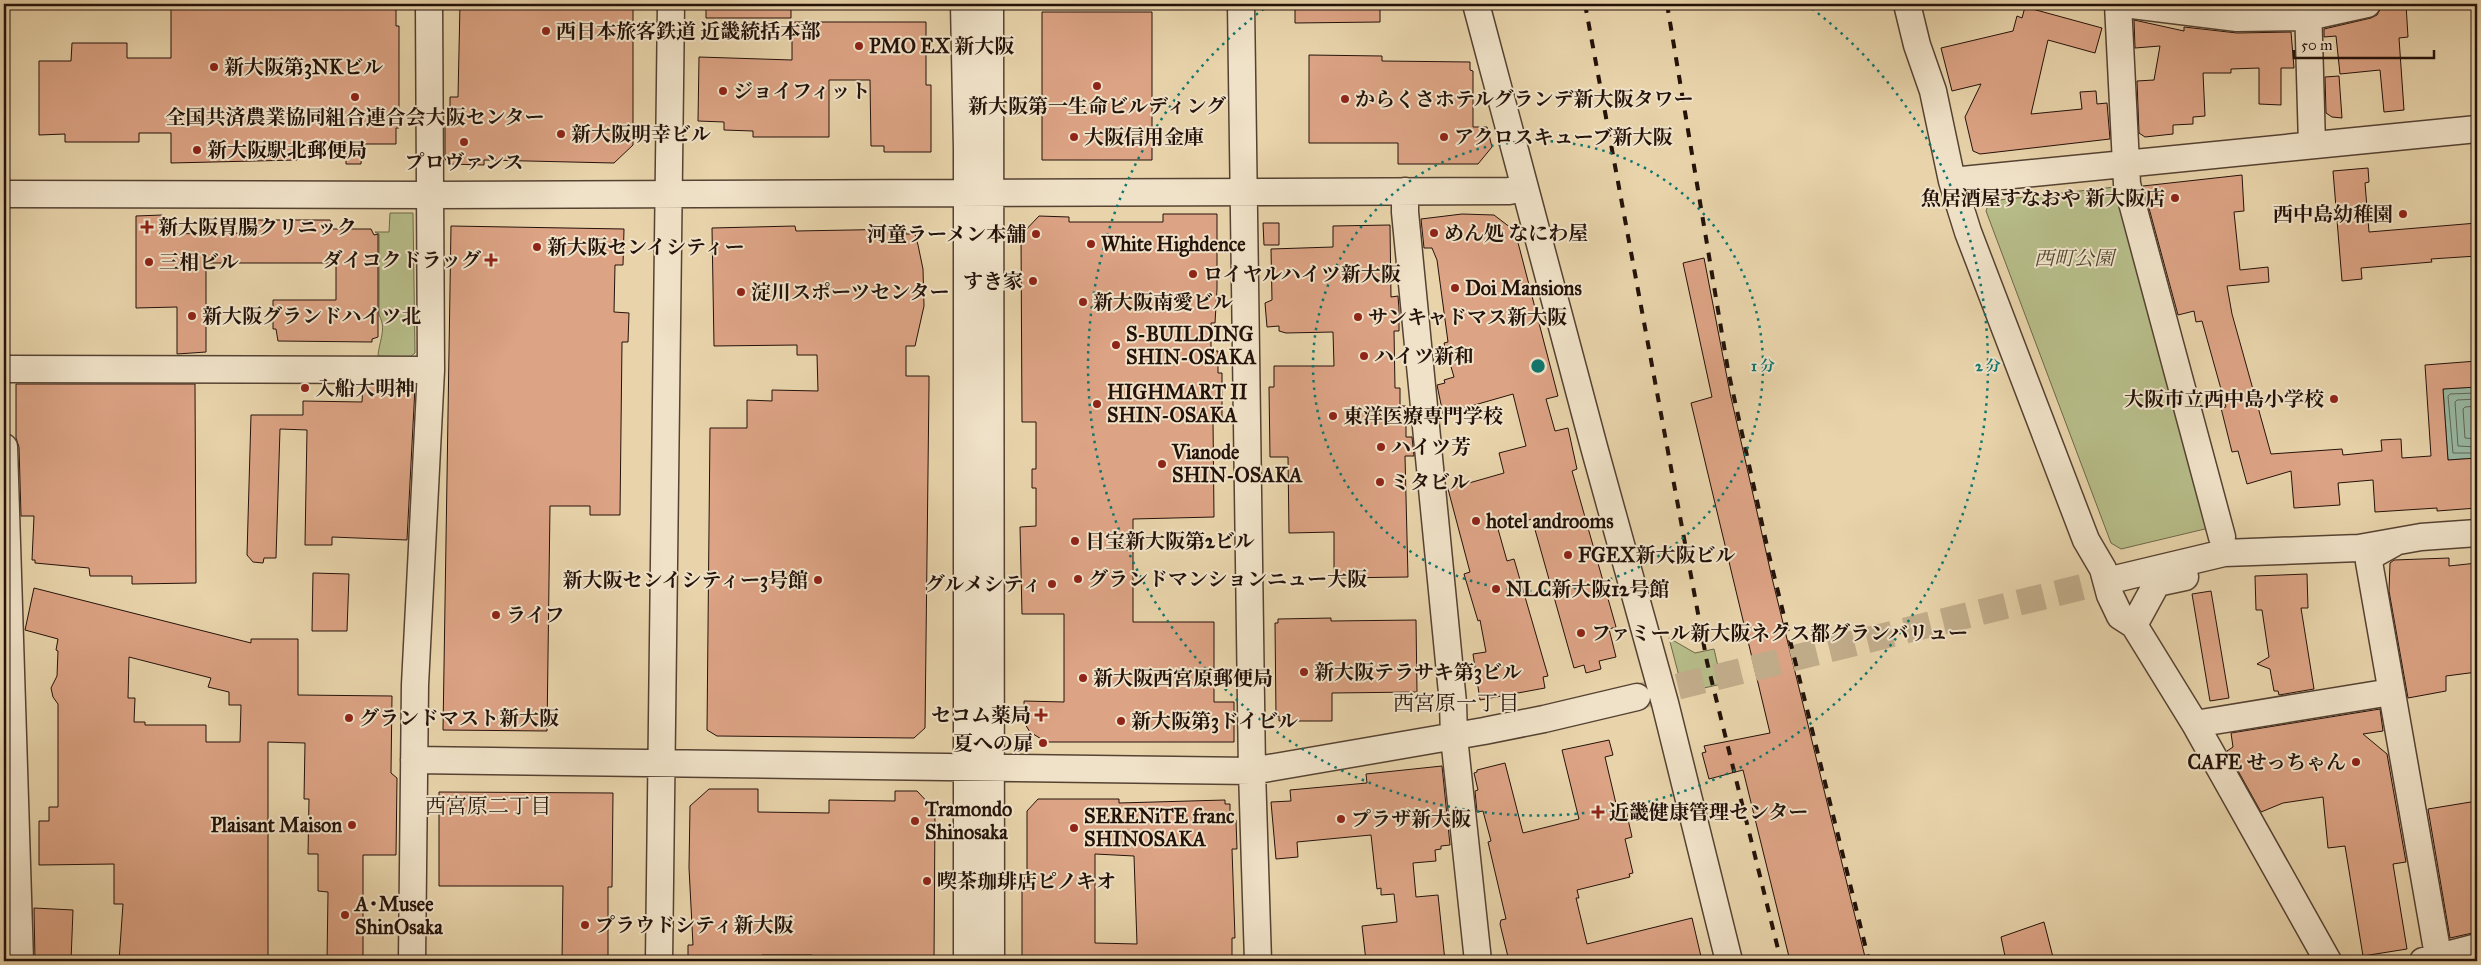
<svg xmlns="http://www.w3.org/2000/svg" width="2481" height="965" viewBox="0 0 2481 965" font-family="'IM FELL Great Primer','Noto Serif JP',serif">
  <rect width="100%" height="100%" fill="#e8d3aa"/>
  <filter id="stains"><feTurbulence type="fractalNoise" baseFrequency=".004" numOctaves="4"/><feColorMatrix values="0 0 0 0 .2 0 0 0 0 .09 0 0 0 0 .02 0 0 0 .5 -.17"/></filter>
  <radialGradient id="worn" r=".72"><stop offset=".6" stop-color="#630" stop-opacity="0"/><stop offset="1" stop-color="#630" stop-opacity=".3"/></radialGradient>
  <path fill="#b6bc88" stroke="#6d6749" d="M2115 187 2209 528 2121 549 2111 543 1986 211 1990 201Z
    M390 213H413L415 353 410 357 378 356C379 341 387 329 379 315V234L375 232H389Z
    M1669 638 1695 653 1714 649 1722 684 1695 690 1680 680Z"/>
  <path fill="#98b9a3" stroke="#6a7666" d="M2475 387 2477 458 2448 460 2443 389Z"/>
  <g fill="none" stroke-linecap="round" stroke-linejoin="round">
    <path stroke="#5e6656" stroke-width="1" d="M2477 393 2450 394 2448 396 2453 453H2477
      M2477 399 2457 400 2455 402 2458 446 2477 447
      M2477 406 2465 407 2463 409 2465 438 2477 439"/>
  </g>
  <path fill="#dca384" stroke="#24120a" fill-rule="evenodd" d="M354 4V8H396V26H399V128H396V144H362L361 164H346V144H307V156H297V160L171 163V133H139V142H65V134L39 135V61H71L72 43H127V58H171V5Z
    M460 4H633V145L614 163 484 160V165L449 164 445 159V126H450V97H458Z
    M706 4H791V18H706Z
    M1295 4H1380V22L1295 23Z
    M2406 4 2408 37 2399 38 2404 110 2384 112 2380 70 2340 74 2336 36 2324 37V29L2371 18 2377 15 2382 6Z
    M2025 7 2102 28 2095 53 2048 40 2031 114 2082 109 2080 92 2096 91 2097 104 2107 103 2110 139 1980 154 1973 151 1965 117 1981 84 1952 91 1941 48 2013 31 2017 16 2022 18Z
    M1042 12H1152V160H1042Z
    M2134 20 2184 31V27L2237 33 2291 32 2294 68H2281V105L2259 104V68L2231 69V73H2203L2205 116 2193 117V124L2173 125V134L2145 137 2139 133 2137 81 2154 80 2160 46 2135 48Z
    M792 22H926V85H931V152H884V146H871L870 80H829V137H753V131L724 130V122L698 121 699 57 792 60Z
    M1309 55 1382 56V61L1470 62V70L1473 71V127H1487L1492 147 1478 164H1398V143H1309Z
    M2339 76 2342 118 2332 117 2326 113 2325 77Z
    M2368 168 2369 182 2365 183 2369 232 2477 223V256L2431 259 2432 262 2361 268 2362 279 2342 281 2333 171Z
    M2242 175 2244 211 2234 212 2240 270 2268 267 2269 282 2227 286 2232 314 2271 454 2342 449 2343 455 2382 451 2381 440 2401 439 2402 458 2431 456 2425 365 2477 361V387L2443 389 2448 460 2477 458V508L2437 511V508L2375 512 2373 480 2338 483 2340 505 2294 508 2291 471 2247 484 2238 451 2232 452 2221 408 2226 407 2202 321 2196 322 2194 311 2178 315 2143 186Z
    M1163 214H1217V289L1215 323H1211V351H1218V373H1222V420H1213L1214 517 1133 519V622H1214V702H1234V742H1046L1030 732 1025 724 1024 701 1064 702V614H1022L1020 527 1036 526V488H1032V469H1036V422H1022L1021 235 1039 216 1069 217V222H1163Z
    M1462 214 1494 215 1515 231 1558 396 1546 399 1555 431 1568 428 1577 469 1572 471 1616 627 1609 629 1616 657 1599 661 1601 669 1586 673 1584 665 1574 668 1532 519 1498 529 1507 561 1514 559 1548 676 1543 677 1545 688 1480 700 1473 654 1486 652 1480 620 1478 621 1464 574 1470 572 1448 489 1504 473 1499 453 1526 446 1513 394 1443 414 1437 385 1445 383 1444 380 1454 377 1444 343 1448 342 1437 260 1432 248H1424L1421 219Z
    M162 215V234L247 233 250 232 252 220H330L333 229H371L374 235 378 234V337L372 339V342L278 341 276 329H273V300H336V263H206V352L177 354V307L136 308V216Z
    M1263 223H1279V245H1264Z
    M1390 225 1391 297 1398 296 1399 309V331H1394L1395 388H1400V406H1406V437H1412L1414 456H1405L1408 577 1334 578V532L1289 533 1288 457H1270L1269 387H1274V366H1334L1333 332 1286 333 1279 331V326L1267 327 1265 303 1272 300 1271 249 1333 247V226Z
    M451 226 624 229 623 265H615L614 312 629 313 628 342H622L620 515H590V506H550L547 731 443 730Z
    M795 226 796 231 906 229V234H915L918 245 923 269 924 306 915 346H906V376H929V386L925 728 914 738 717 736 707 730 710 428H747V400L772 401V390L818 391 817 355H797V345L714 346 712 228Z
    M1704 258 1730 393 1772 578 1866 961H1790L1743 770 1709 779 1702 753 1706 752 1704 746 1770 733 1691 403 1712 397 1683 263Z
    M16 384H195L196 583 132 584V576H90L89 568 35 563V560H32L34 516H21L19 447 16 438Z
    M363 385 415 387 407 540 332 537V545H305L307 430 280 429 276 558H264L263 563 253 562 247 555 251 415H303V401L362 402Z
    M2449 558V566L2477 563V625H2475L2474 633 2477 672 2446 676V691L2408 698 2389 591 2390 563 2394 560Z
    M313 573 349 574 347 631H312Z
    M2307 574 2308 608H2301L2314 689 2279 695 2278 691H2274L2270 669 2257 664 2269 657 2262 610H2256L2255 576Z
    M34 588 251 643V639H298V695L392 696 391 773 397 778 396 855H363V961H327L328 892 318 891V854H308L309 799H304L305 743 268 742V961H119L123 904H114V864L39 865V821H49V807H58V704L53 697 51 688 57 676 58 651 56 650 58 639 25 630ZM129 657 211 678 208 687 229 692V705H241L240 742H206V725H145V722H134L135 698H128Z
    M2211 591 2229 698 2210 701 2192 594Z
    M1331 618V621L1416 620 1417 692 1332 693V721H1279V716H1276L1275 623H1278V619Z
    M2380 709 2383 731 2363 734 2387 754 2406 862 2393 864 2407 949 2363 956 2345 846 2328 848 2323 797 2283 803 2261 812 2227 751 2233 747 2231 733Z
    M1609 740 1613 755 1605 757 1617 808 1625 806 1632 837 1625 839 1633 873 1629 874 1630 877 1577 890 1579 898H1576L1587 944 1692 918 1702 961H1509L1500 924 1501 920 1506 919 1488 842 1491 841 1483 811 1477 812 1475 791 1478 790 1474 773 1477 772V770L1505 763 1523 833 1579 819 1562 750Z
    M1442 766 1450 845 1441 846V849L1435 850 1436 861 1413 863 1416 897 1438 895 1445 961H1366L1362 926 1397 922 1394 894 1381 895V888L1377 889 1371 835 1297 842 1298 857 1276 859 1271 802 1291 801 1290 790 1367 783 1366 774Z
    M709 789H758V812L829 813V800L895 801V791H917L935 810 934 961H812V955H762V961H688V945H693L689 868 690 806Z
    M439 792 613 793 612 887H608V961H562L563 886H439Z
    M1038 799H1119V803L1225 800V804H1230V819L1236 820 1237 849H1232L1235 938H1232V961H1022V878H1027V811ZM1095 854 1134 856 1137 944 1095 943Z
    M2477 801V932L2450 938 2428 809Z
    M34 908 73 910 71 961H35Z
    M2044 922 2054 961H2006L2001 937Z"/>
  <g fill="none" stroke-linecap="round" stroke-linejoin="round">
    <path stroke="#c1ac8a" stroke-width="26" stroke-dasharray="26 13" stroke-linecap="butt" d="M1640 696 2115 579"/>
    <g stroke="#554232" stroke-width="29">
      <path id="minor" d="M964 4 967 149V961
        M990 4 991 961
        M1241 4 1252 771 1258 961
        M1476 4 1594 447 1665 703 1729 961
        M1907 4 1917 45 1933 91 1952 181 1968 232 2086 540 2103 569 2110 595 2120 616 2134 625 2195 724 2328 961
        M2118 4 2127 184 2222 537
        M2124 4 2237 18 2308 17 2367 4
        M2308 4 2312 145
        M1952 181 2477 129
        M1405 191V212L1453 703 1454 737 1478 961
        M4 194 429 195 1509 191 1525 188
        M4 369 431 370
        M4 447 20 961
        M2394 543 2374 554 2369 562 2439 961
        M2115 579 2224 553 2359 548 2421 537 2477 533
        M2134 625 2157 583 2185 577
        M2195 724 2391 692
        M414 760 1252 771 1484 731 1544 719 1637 697
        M412 961 415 685 431 370 429 4
        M659 961 671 4
        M2423 961 2477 947"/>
    </g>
    <use href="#minor" stroke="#f0e2c8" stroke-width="26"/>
    <path stroke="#24120a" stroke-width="4" stroke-dasharray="9 9" stroke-linecap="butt" d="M1585 4 1707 662 1781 961
      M1667 4 1728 370 1769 555 1869 961"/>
  </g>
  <g fill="none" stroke="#0f766e" stroke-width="2.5" stroke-dasharray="2.5 5">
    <circle cx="1538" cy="366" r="225"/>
    <path d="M1806 4A450 450 0 1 1 1270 4"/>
  </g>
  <g fill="#8f2418" stroke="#f0e2c8" stroke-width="2">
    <circle cx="546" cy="31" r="5"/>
    <circle cx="859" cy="46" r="5"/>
    <circle cx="214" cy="67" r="5"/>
    <circle cx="1097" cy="86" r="5"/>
    <circle cx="723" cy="91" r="5"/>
    <circle cx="355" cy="97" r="5"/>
    <circle cx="1345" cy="99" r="5"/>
    <circle cx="561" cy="134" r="5"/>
    <circle cx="1074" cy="137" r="5"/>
    <circle cx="1444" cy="137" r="5"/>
    <circle cx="464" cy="142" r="5"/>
    <circle cx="197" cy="150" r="5"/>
    <circle cx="2175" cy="198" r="5"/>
    <circle cx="2403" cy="214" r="5"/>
    <path d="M144.5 219.5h5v5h5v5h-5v5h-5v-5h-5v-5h5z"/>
    <circle cx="1434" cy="233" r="5"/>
    <circle cx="1036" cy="234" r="5"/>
    <circle cx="1091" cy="244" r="5"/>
    <circle cx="537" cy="247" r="5"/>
    <path d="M488.5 252.5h5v5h5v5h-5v5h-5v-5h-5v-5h5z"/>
    <circle cx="149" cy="262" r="5"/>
    <circle cx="1193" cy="274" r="5"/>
    <circle cx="1033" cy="281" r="5"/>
    <circle cx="1455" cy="288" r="5"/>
    <circle cx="741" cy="292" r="5"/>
    <circle cx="1083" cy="302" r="5"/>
    <circle cx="192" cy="316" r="5"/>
    <circle cx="1358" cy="317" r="5"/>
    <circle cx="1116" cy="345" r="5"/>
    <circle cx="1364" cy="356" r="5"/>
    <circle cx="305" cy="388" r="5"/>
    <circle cx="2334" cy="399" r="5"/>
    <circle cx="1097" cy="404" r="5"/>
    <circle cx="1333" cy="416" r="5"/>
    <circle cx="1381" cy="447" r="5"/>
    <circle cx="1162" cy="464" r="5"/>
    <circle cx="1380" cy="482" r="5"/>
    <circle cx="1476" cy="521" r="5"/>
    <circle cx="1075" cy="541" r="5"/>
    <circle cx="1568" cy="555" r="5"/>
    <circle cx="1078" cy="579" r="5"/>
    <circle cx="818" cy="580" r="5"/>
    <circle cx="1052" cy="584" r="5"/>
    <circle cx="1496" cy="589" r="5"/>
    <circle cx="496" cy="615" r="5"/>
    <circle cx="1581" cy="633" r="5"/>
    <circle cx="1304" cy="672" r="5"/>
    <circle cx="1083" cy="678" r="5"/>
    <path d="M1038.5 707.5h5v5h5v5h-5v5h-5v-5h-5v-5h5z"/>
    <circle cx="349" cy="718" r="5"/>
    <circle cx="1121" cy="721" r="5"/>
    <circle cx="1043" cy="743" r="5"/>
    <circle cx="2356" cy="762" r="5"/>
    <path d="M1595.5 804.5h5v5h5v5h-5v5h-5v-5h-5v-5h5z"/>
    <circle cx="1341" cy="819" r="5"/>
    <circle cx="915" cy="821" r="5"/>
    <circle cx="352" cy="825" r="5"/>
    <circle cx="1074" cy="828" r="5"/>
    <circle cx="927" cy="881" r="5"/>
    <circle cx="345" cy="915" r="5"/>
    <circle cx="585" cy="925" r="5"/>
  </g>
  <g text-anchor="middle" stroke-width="4" stroke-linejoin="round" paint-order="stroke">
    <g font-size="20" font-weight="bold" fill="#24120a" stroke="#f0e2c8" text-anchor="start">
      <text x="556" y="38">西日本旅客鉄道 近畿統括本部</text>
      <text x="869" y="53">PMO EX 新大阪</text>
      <text x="224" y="74">新大阪第3NKビル</text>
      <text x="733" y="98">ジョイフィット</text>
      <text x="1355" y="106">からくさホテルグランデ新大阪タワー</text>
      <text x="1097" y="113" text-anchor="middle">新大阪第一生命ビルディング</text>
      <text x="355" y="124" text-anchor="middle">全国共済農業協同組合連合会大阪センター</text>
      <text x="571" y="141">新大阪明幸ビル</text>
      <text x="1084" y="144">大阪信用金庫</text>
      <text x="1454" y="144">アクロスキューブ新大阪</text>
      <text x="207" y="157">新大阪駅北郵便局</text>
      <text x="464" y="169" text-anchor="middle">プロヴァンス</text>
      <text x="2165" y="205" text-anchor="end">魚居酒屋すなおや 新大阪店</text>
      <text x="2393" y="221" text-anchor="end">西中島幼稚園</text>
      <text x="158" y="234">新大阪胃腸クリニック</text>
      <text x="1444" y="240">めん処 なにわ屋</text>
      <text x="1026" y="241" text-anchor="end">河童ラーメン本舗</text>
      <text x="1101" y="251">White Highdence</text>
      <text x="547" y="254">新大阪センイシティー</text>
      <text x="481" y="267" text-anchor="end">ダイコクドラッグ</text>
      <text x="159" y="269">三相ビル</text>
      <text x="1203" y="281">ロイヤルハイツ新大阪</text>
      <text x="1023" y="288" text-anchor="end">すき家</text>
      <text x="1465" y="295">Doi Mansions</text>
      <text x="751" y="299">淀川スポーツセンター</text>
      <text x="1093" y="309">新大阪南愛ビル</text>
      <text x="202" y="323">新大阪グランドハイツ北</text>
      <text x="1368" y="324">サンキャドマス新大阪</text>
      <text x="1126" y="341">S-BUILDING<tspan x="1126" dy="23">SHIN-OSAKA</tspan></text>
      <text x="1374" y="363">ハイツ新和</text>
      <text x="315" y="395">入船大明神</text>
      <text x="1107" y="399">HIGHMART II<tspan x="1107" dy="23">SHIN-OSAKA</tspan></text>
      <text x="2324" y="406" text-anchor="end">大阪市立西中島小学校</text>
      <text x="1343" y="423">東洋医療専門学校</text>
      <text x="1391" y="454">ハイツ芳</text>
      <text x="1172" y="459">Vianode<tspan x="1172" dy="23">SHIN-OSAKA</tspan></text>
      <text x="1390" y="489">ミタビル</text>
      <text x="1486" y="528">hotel androoms</text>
      <text x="1085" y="548">日宝新大阪第2ビル</text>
      <text x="1578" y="562">FGEX新大阪ビル</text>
      <text x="1088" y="586">グランドマンションニュー大阪</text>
      <text x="808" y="587" text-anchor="end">新大阪センイシティー3号館</text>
      <text x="1042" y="591" text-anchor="end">グルメシティ</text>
      <text x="1506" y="596">NLC新大阪12号館</text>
      <text x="506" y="622">ライフ</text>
      <text x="1591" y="640">ファミール新大阪ネクス都グランバリュー</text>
      <text x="1314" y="679">新大阪テラサキ第3ビル</text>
      <text x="1093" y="685">新大阪西宮原郵便局</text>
      <text x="1031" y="722" text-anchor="end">セコム薬局</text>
      <text x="359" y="725">グランドマスト新大阪</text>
      <text x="1131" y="728">新大阪第3ドイビル</text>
      <text x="1033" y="750" text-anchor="end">夏への扉</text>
      <text x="2346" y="769" text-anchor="end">CAFE せっちゃん</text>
      <text x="925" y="816">Tramondo<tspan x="925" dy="23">Shinosaka</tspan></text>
      <text x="1609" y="819">近畿健康管理センター</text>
      <text x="1084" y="823">SERENiTE franc<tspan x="1084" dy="23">SHINOSAKA</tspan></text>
      <text x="1351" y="826">プラザ新大阪</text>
      <text x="342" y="832" text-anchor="end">Plaisant Maison</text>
      <text x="937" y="888">喫茶珈琲店ピノキオ</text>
      <text x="355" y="911">A･Musee<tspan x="355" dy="23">ShinOsaka</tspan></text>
      <text x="595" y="932">プラウドシティ新大阪</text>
    </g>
    <g font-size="20" font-style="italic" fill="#504530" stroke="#f0e2c8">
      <text x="2074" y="265">西町公園</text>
    </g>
    <g font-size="21" fill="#24120a" stroke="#f0e2c8">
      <text x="1456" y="710">西宮原一丁目</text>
      <text x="488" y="813">西宮原二丁目</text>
    </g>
  </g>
  <circle cx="1538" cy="366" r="8" fill="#0f766e" stroke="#f0e2c8" stroke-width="2.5"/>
  <g font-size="15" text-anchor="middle" font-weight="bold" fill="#0f766e" stroke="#f0e2c8" stroke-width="4" stroke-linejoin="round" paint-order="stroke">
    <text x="1763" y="371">1 分</text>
    <text x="1988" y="371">2 分</text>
  </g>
  <rect width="2481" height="965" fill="none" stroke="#e8d3aa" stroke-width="20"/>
  <rect x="5" y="5" width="2471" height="955" fill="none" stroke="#24120a" stroke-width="2.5"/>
  <rect x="10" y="10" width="2461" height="945" fill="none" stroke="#24120a"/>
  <path d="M2294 50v8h140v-8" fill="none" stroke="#24120a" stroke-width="2.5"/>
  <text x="2301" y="50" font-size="15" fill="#24120a" stroke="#f0e2c8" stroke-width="4" paint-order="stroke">50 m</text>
  <rect width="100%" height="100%" filter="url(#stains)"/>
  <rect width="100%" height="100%" fill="url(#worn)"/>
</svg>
